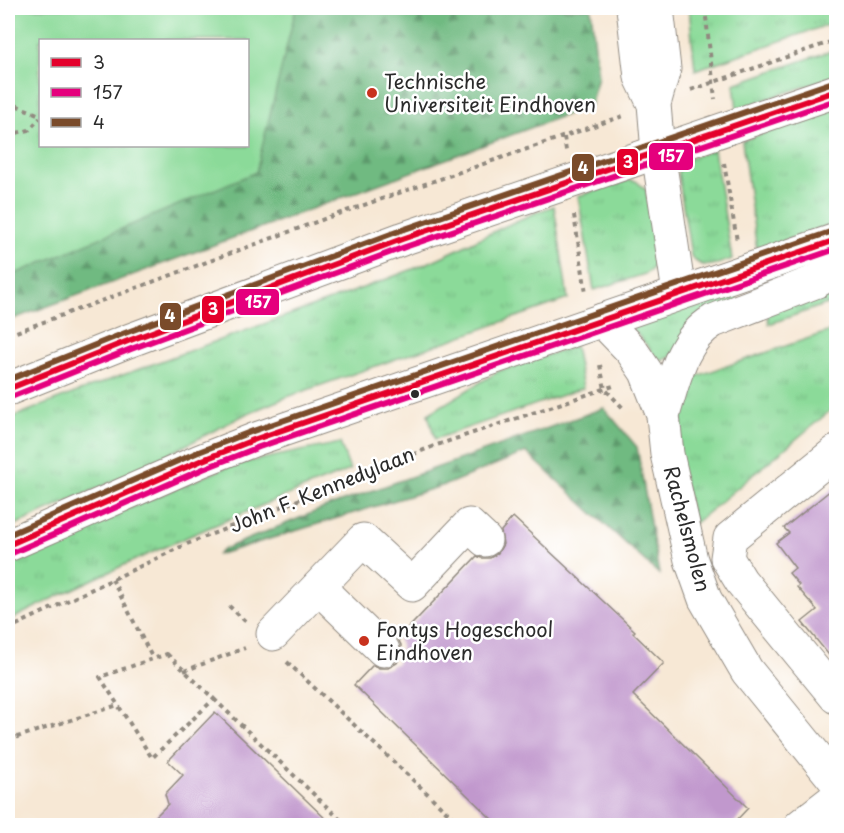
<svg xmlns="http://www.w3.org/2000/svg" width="844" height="833" viewBox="0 0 844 833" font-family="'Playpen Sans',sans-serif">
  <defs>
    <pattern id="grass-tufts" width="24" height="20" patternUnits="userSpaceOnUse" patternTransform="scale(1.5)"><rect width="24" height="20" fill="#8bda99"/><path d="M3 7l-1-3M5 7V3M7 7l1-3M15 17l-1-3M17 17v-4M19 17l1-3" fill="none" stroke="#78bb84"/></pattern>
    <pattern id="forest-firs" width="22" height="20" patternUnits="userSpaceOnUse" patternTransform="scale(1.5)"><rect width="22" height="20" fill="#70ba81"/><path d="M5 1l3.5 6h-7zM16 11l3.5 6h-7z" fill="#5c976a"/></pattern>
  </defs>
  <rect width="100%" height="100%" fill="#fff"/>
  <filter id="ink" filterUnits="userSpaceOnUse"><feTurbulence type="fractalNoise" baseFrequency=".0167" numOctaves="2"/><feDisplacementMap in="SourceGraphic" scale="12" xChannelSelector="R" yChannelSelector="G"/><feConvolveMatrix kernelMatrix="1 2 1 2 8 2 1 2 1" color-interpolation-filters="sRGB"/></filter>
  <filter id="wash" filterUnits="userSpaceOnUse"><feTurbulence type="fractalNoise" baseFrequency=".008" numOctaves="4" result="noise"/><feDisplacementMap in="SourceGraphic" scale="24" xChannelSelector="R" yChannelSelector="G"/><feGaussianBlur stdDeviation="1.35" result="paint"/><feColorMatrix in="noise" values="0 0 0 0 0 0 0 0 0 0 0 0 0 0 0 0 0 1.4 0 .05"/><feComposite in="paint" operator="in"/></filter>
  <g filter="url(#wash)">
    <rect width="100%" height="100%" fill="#f7e8d5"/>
    <path fill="url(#grass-tufts)" stroke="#5b8262" stroke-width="1.5" d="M689 8H836V22L695 70Z
      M836 49V76L737 109 734 84Z
      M836 108V223L757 250 742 141Z
      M714 150 732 259C717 264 702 272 691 256L678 173C682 157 700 155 714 150Z
      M629 180 636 181 646 190 657 260 651 270 645 274 594 290 578 196Z
      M554 206 568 299 287 397 246 414 132 473 8 528V419C141 365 279 321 413 269 461 251 505 222 554 206Z
      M836 281V301L769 324 767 311Z
      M736 290 738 303 671 357 657 362 650 349 630 326Z
      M836 329V406L694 524 678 456 682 417 691 378Z
      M575 346 583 388 435 439 428 414 499 371Z
      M340 443 350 470C233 516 119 564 8 621V561L50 542 232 465Z"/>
    <path fill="url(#forest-firs)" stroke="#4e7256" stroke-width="1.5" d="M272 8H591L598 77 590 106 8 321V179L40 146H248Z
      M604 408 637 447 659 574 526 452 448 484 217 555 224 549 329 506Z"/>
    <path fill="#8bda99" stroke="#5b8262" stroke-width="1.5" fill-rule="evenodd" d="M8 8H296L256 172 8 277ZM40 40H248V146H40Z"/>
    <g id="blocks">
      <path fill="#c198cd" d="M837 485V665L802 622 817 610 797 587 799 585 789 573 795 568 776 543 789 533 784 528Z
        M513 517 635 631 633 633 664 663 633 695 748 808 732 825H498L354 685 373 665 379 668H388L397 663 401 654V645L398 639 477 556 481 558H490L498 553 503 544 501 531Z
        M215 712 332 825H147L168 804 165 794 183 775 168 761Z"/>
    </g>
  </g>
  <g filter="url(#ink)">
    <use href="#blocks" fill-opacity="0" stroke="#918a80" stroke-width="1.5"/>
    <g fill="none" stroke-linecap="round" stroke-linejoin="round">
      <g stroke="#918a80" stroke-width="35">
        <path id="minor" d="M633 8 641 77 654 104 658 152 679 293
          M654 104 664 69 657 8
          M602 320 631 350 646 372 663 415 667 454 691 560 705 599 747 671 836 781
          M663 415C674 381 680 341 713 321L817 281 836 270
          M836 452 730 538 727 558 741 581 836 697
          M318 587 383 650
          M273 634 363 540 412 585 469 525 485 540
          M800 826 836 798"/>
      </g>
      <g stroke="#918a80" stroke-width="35">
        <path id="major" d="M8 389 128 341 402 239 836 91
          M8 545 200 461 256 439 836 240"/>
      </g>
      <path stroke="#918a80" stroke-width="4" stroke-dasharray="4.5 4.5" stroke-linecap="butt" d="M705 8 715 99
        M691 90 836 40
        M8 102 40 115
        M8 135 29 130 40 118
        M564 137 566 151
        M724 163 737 241
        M574 215 586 293
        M8 335 335 215 623 116
        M600 365 605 389 625 410
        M112 579 153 659
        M229 606 245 621
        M8 629 187 544 434 446 616 385
        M167 654 214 699 152 758 100 677Z
        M287 662 462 826
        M184 671 245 648
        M214 699 347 826
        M8 740 118 705"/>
      <use href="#minor" stroke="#fff" stroke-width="33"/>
      <use href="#major" stroke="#fff" stroke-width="33"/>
      <g stroke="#fff" stroke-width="10">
        <path id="bus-1" d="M8 389 128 341 402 239 836 91
          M8 545 200 461 256 439 836 240"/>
      </g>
      <g stroke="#fff" stroke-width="10">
        <path id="bus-2" d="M11 397 131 349 405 247 836 100
          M12 553 203 469 259 447 836 249"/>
      </g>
      <g stroke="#fff" stroke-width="10">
        <path id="bus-3" d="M8 380 125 333 399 231 833 82
          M8 535 196 453 253 431 833 231"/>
      </g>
      <use href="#bus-1" stroke="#e4002b" stroke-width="6"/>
      <use href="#bus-2" stroke="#e5007d" stroke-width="6"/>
      <use href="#bus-3" stroke="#7a4b2a" stroke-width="6"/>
    </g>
  </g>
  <g fill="#c8321e" stroke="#fff" stroke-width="2">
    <circle cx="372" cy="93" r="6"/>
    <circle cx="364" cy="641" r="6"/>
  </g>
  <circle fill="#2b2b2b" stroke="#fff" stroke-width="2" cx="415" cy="394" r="5"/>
  <g text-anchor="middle" stroke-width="5" stroke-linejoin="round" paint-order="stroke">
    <g font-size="20" fill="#2b2b2b" stroke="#fff" text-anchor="start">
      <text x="384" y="89">Technische<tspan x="384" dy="23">Universiteit Eindhoven</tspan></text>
      <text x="376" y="637">Fontys Hogeschool<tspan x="376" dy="23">Eindhoven</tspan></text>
    </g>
    <g font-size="20" fill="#2b2b2b" stroke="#fff">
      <text transform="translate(322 490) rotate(-22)" y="7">John F. Kennedylaan</text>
      <text transform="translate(687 529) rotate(75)" y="7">Rachelsmolen</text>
    </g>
  </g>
  <g stroke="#fff" stroke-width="2">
    <rect x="648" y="142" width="46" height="29" rx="6" fill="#e5007d"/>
    <rect x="616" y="148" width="23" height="28" rx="6" fill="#e4002b"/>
    <rect x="571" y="153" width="24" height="29" rx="6" fill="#7a4b2a"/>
    <rect x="235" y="288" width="45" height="28" rx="6" fill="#e5007d"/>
    <rect x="201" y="295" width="24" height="29" rx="6" fill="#e4002b"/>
    <rect x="159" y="302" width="23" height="29" rx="6" fill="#7a4b2a"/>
  </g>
  <g font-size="16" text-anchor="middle" font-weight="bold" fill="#fff">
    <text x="671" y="162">157</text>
    <text x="628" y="168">3</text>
    <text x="583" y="174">4</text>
    <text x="258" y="308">157</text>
    <text x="213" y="315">3</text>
    <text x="170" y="322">4</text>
  </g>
  <rect width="844" height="833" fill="none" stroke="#fff" stroke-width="30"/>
  <rect x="39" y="39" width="210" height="108" fill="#ffffff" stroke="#aaaaaa" stroke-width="1.5"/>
  <rect x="51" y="58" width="30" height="9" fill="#e4002b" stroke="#aaaaaa" stroke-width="1.5"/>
  <text x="93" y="69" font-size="18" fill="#2b2b2b">3</text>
  <rect x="51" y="88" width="30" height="9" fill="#e5007d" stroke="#aaaaaa" stroke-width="1.5"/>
  <text x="93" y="99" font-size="18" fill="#2b2b2b">157</text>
  <rect x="51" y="118" width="30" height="9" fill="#7a4b2a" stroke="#aaaaaa" stroke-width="1.5"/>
  <text x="93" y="129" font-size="18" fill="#2b2b2b">4</text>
</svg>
